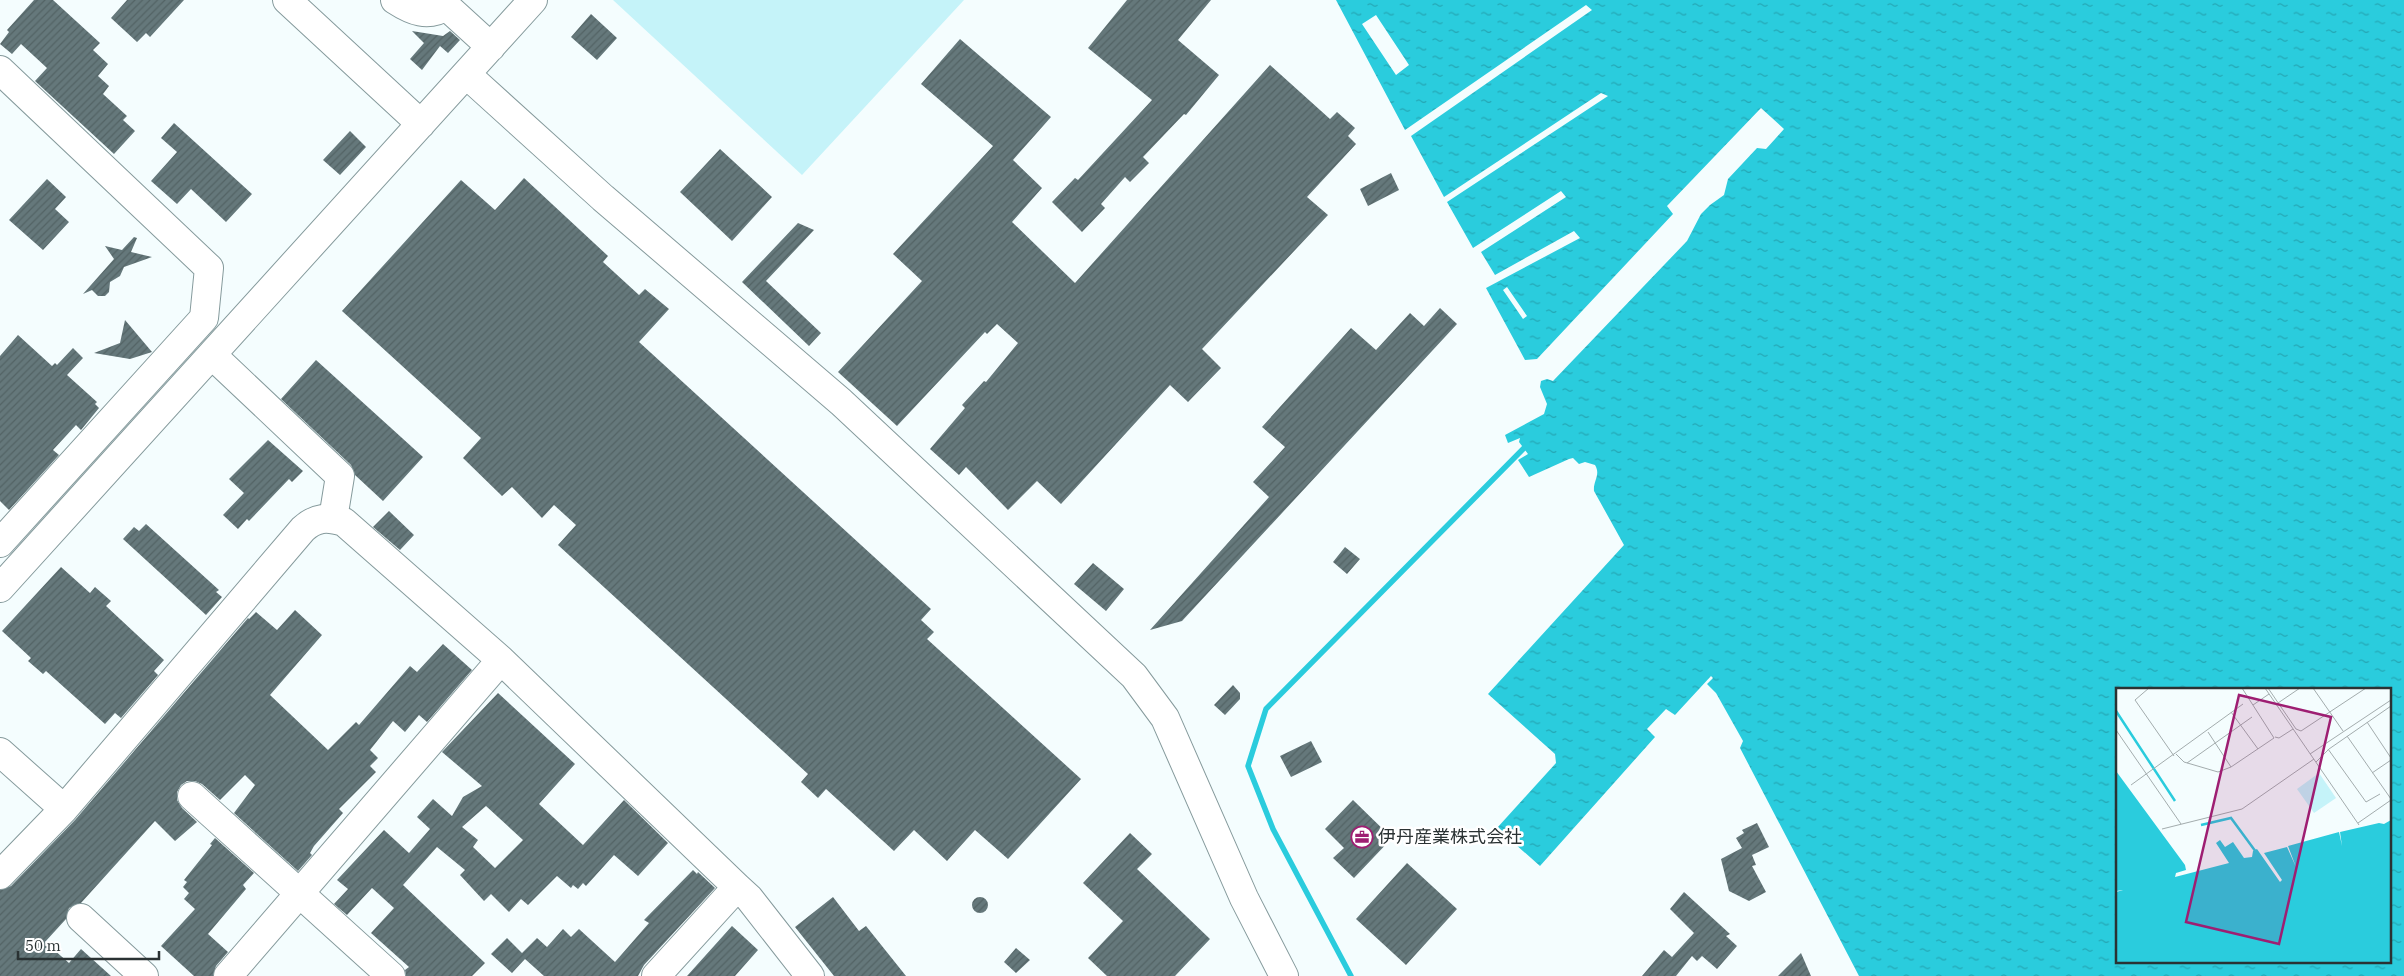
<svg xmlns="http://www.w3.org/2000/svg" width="2404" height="976" viewBox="0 0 2404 976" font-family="'IBM Plex Serif','Noto Sans JP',serif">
  <defs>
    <pattern id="water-ripples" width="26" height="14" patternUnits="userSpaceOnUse" patternTransform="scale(1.25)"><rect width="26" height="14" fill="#2accdd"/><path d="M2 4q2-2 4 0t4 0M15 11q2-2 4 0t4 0" fill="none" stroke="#24a6b4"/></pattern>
    <pattern id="building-hatch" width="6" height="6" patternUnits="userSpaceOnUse" patternTransform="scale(1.25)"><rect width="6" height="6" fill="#65787b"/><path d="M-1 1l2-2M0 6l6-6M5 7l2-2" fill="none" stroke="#536365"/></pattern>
  </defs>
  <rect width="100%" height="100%" fill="#f4fdfe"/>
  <path fill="#c5f3f9" d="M613 0H964L802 175Z"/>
  <path fill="url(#water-ripples)" fill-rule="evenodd" d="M1336 0H2404V976H1859L1740 748 1743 741 1716 693 1707 684 1713 678 1711 676 1675 715 1666 709 1647 729 1655 737 1540 866 1497 828 1556 763 1555 754 1488 694 1624 545 1594 491C1593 481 1601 475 1595 465L1585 462 1579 464 1573 458 1569 459 1529 477 1518 460 1528 454 1519 442 1520 438 1508 443 1505 435 1544 414 1547 404 1540 387 1541 381 1547 379 1553 381 1687 241 1701 214 1710 205 1724 195 1728 179 1757 148 1766 149 1784 129 1761 108 1667 206 1673 214 1537 359 1525 360 1486 288 1580 238 1574 231 1495 275 1481 252 1566 197 1561 191 1473 248 1447 202 1608 96 1601 93 1444 197 1411 136 1592 10 1586 5 1405 130ZM1376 15 1409 65 1396 75 1362 24ZM1507 287 1527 316 1523 319 1503 290ZM2118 690H2390V962H2118Z"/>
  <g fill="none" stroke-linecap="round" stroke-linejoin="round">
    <path stroke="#2accdd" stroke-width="5.5" d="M1351 976 1273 829 1248 766 1266 709 1527 445"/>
  </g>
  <path fill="url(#building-hatch)" fill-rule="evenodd" d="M34 0H53L100 43 93 50 108 64 98 76 109 86 103 94 127 116 123 120 135 131 114 154 35 81 47 68 21 44 12 54 0 44 9 32 7 30Z
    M127 0H184L150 37 146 33 137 42 111 18Z
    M1127 0H1211L1178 40 1219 75 1186 115 1184 114 1143 157 1149 163 1130 182 1125 177 1101 204 1105 208 1082 232 1052 202 1075 178 1078 180 1152 100 1088 48Z
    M591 14 617 38 597 60 571 37Z
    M412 31 443 36 450 31 460 40 448 53 440 46 422 70 410 59 424 43Z
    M960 39 1051 117 1013 160 1042 188 1012 222 1075 283 1270 65 1330 119 1337 112 1355 128 1348 136 1356 144 1307 197 1328 215 1202 349 1221 368 1188 402 1170 385 1061 504 1037 481 1008 510 966 467 959 475 930 449 965 408 962 405 984 381 986 382 1018 343 997 324 987 334 985 332 897 426 838 372 922 281 893 254 993 146 921 84Z
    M174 123 252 194 226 222 191 189 177 204 151 181 177 152 161 138Z
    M350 131 366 147 340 175 323 160Z
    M720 149 772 197 732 241 680 192Z
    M1391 173 1399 190 1368 206 1360 189Z
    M524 178 608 256 603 262 639 295 645 289 669 309 639 342 931 609 921 620 934 632 927 639 1081 779 1008 859 975 830 947 861 914 830 894 851 826 789 818 798 801 782 808 774 558 545 576 525 554 505 542 518 512 487 502 496 463 458 481 438 342 311 461 180 495 210Z
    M47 179 66 197 55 209 69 222 43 250 9 220Z
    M798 223 814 230 766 281 821 333 809 346 742 282Z
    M134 237 137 238 131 252 152 257 124 267 120 276 110 282 109 292 105 296H98L92 290 83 294 114 259 105 246 122 250Z
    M1440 308 1457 324 1182 621 1150 630 1269 497 1253 482 1285 447 1262 427 1351 328 1376 350 1410 313 1424 326Z
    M125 320 152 352 130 359 94 353 120 343Z
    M18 335 52 366 55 363 57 365 73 348 83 358 67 375 97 402 95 404 99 408 81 430 76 425 53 450 59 455 9 510 0 501V356Z
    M316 360 423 457 383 501 355 475 351 465 281 399Z
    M268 440 303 471 292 482 289 479 249 521 247 519 238 529 223 515 244 493 229 479Z
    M389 511 414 535 400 550 373 527Z
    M146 524 219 590 216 592 222 597 206 615 123 539 134 527 139 531Z
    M1345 547 1360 559 1347 574 1333 562Z
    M1093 563 1124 589 1106 611 1074 584Z
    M61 567 90 593 95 587 111 601 106 606 164 660 154 671 158 675 121 718 115 713 105 724 46 671 43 674 28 661 31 658 2 631Z
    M295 610 322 635 270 695 328 750 356 722 359 725 410 666 417 672 443 644 472 670 427 722 419 715 405 732 393 721 370 750 378 758 370 766 376 772 339 809 343 813 314 846 310 853 312 855 298 871 234 813 255 785 245 775 220 800 202 784 195 781H187L181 785 177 792V800L182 808 197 822 175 841 155 821 81 903 69 908 66 919 45 942 69 963 81 949 111 976H0V890L11 886 75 820 248 618 249 619 256 612 277 630Z
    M1233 685 1240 693V699L1225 715 1214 705Z
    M498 693 575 764 539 804 583 845 624 800 668 843 638 876 614 855 586 886 583 883 578 889 573 885 571 888 557 876 528 905 521 899 509 912 491 894 484 901 460 875 465 870 437 847 403 885 485 963 472 976H406L405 970 409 967 371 933 394 908 372 888 347 915 334 904 348 889 337 880 384 830 409 853 430 829 417 817 433 799 452 816 463 797 482 786 442 752ZM486 806 523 840 495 868 473 847 478 840 462 827Z
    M1311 741 1322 762 1291 777 1280 756Z
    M1353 800 1392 838 1354 878 1333 858 1344 848 1325 829Z
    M1757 823 1769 847 1752 855 1756 865 1752 866 1766 892 1749 901 1729 891 1721 859 1742 848 1736 838 1744 833 1742 830Z
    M1130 833 1152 854 1137 869 1210 939 1175 976H1107L1088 958 1123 921 1083 883Z
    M215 838 254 873 243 885 246 889 208 934 228 952 216 966 213 976H194L161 946 195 909 184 899 189 893 183 887 187 882 184 880 212 845 210 844Z
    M1407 863 1457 909 1406 965 1356 919Z
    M693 870 697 874 698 872 715 888 644 965 638 976H544L525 959 512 973 491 954 507 938 522 953 537 938 547 947 563 929 571 937 579 929 615 962 649 923 644 920Z
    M1684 892 1730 934 1726 936 1737 946 1717 969 1702 956 1697 961 1692 956 1676 976H1642L1664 950 1672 957 1694 933 1670 909Z
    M833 897 859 931 866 926 906 976H834L795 927Z
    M972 905a8 8 0 1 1 16 0a8 8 0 1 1-16 0Z
    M732 926 758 950 735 976H687Z
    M1016 948 1030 960 1016 973 1004 962Z
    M1801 953 1811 976H1778Z"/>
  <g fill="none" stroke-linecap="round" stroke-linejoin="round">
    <g stroke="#859a9c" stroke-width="30">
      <path id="minor" d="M287 0 421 124
        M395 0C412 11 428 18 446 6L491 47
        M0 70 209 268 204 318 0 543
        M466 74 603 198 841 402 1134 676 1165 718 1244 898 1284 976
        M212 355 340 476 333 519
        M0 588 533 0
        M0 752 64 809
        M192 796 391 976
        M0 875 64 809 303 529C316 517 327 517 344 522L501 660 737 887 656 976
        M737 887 749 898 810 976
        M81 918 144 976
        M228 976 501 660"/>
    </g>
    <use href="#minor" stroke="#fff" stroke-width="28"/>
  </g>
  <defs>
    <g id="office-ring" transform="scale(1.125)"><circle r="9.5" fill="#fff" stroke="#9e1e72" stroke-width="1.5"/><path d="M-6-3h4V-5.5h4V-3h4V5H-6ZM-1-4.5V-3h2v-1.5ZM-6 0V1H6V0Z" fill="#9e1e72"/></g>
  </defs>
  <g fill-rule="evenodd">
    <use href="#office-ring" x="1362" y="837"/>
  </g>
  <g text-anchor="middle" stroke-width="5" stroke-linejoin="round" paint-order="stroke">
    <g font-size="18" fill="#2a3233" stroke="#fff" text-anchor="start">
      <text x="1378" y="843">伊丹産業株式会社</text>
    </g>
  </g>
  <g transform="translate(2116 688)">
    <rect width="275" height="275" fill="#f4fdfe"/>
    <path d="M203 85 220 110 198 125 181 101Z" fill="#c5f3f9"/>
    <path d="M0 83 69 177 70 182 60 185 59 189 113 175 100 155 104 152 109 159 117 154 128 170 136 169 137 163 141 161 164 194 166 192 148 165 171 159 180 179 172 158 223 144 226 158 224 144 263 135 268 136 275 132V275H0V204L7 202 0 203Z" fill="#2accdd"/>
    <path fill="none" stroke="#2accdd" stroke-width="2.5" d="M0 23 59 113M85 137 115 130 140 164"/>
    <path fill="none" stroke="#a3acad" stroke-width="1" d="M33 0 19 12 58 68M149 0 243 137M152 0 180 41 185 43 250 0M197 0 227 43M162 15 184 0M137 17 153 6M115 24 142 61M251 34 275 70M0 42 65 136M92 44 115 79 158 50 126 0M231 48 275 111M159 49 163 50 177 41M212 61 250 114 264 106M60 66 68 74 102 84 115 79M194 66 275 12M200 74 213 61 275 18M71 75 136 29M256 85 275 72M15 97 127 16M242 135 275 112M46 141 126 121 198 71"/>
    <path fill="#9e1e72" fill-opacity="0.15" stroke="#9e1e72" stroke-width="2.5" d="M123 7 215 29 163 256 70 234Z"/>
    <rect width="275" height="275" fill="none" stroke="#2a3233" stroke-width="2.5"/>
  </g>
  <path d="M18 951v8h141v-8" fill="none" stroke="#2a3233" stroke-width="2.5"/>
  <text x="25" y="951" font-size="15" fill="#2a3233" stroke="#ffffff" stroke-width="4" paint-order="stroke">50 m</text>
</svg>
